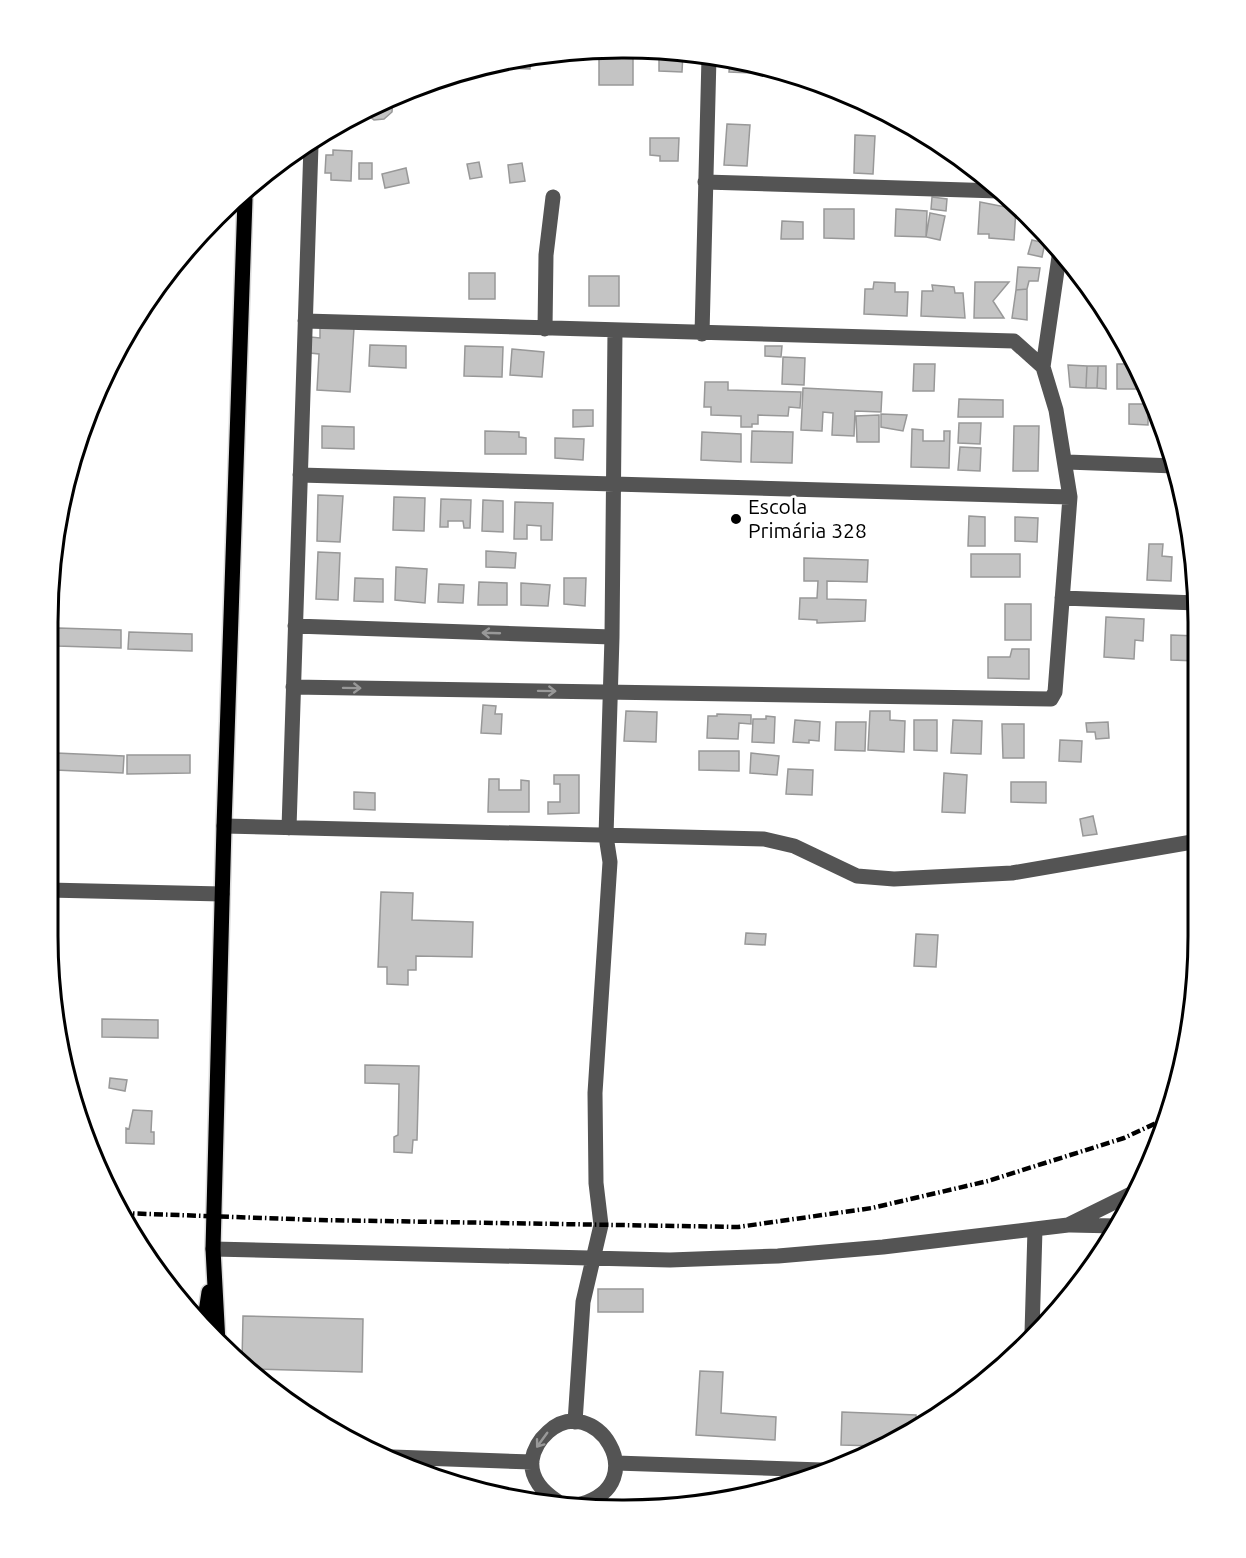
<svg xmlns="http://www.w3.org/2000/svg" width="1246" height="1558" viewBox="0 0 1246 1558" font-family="Ubuntu,sans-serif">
  <rect width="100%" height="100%" fill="#fff"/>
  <path fill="#c4c4c4" stroke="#989898" stroke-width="1.5" d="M659 49 683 53 682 72 659 71Z
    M599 52H633V85H599Z
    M531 57 530 69 509 68V62Z
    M730 61 753 64 752 73 729 72Z
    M393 99 392 112 384 119 374 120 364 112Z
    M727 124 750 125 747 166 724 165Z
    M855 135 875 136 873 174 854 173Z
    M650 138H679L678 161H660V156L650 155Z
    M933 142 947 151 932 149Z
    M333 150 352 151 351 181 331 180V173H325L326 155H333Z
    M479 162 482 177 470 179 467 164Z
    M359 163H372V179H359Z
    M522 163 525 181 510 183 508 165Z
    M406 168 409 183 385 188 382 174Z
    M932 197 947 199 946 211 931 209Z
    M980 202 1016 209 1014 240 989 238V234H978Z
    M824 209H854V239L824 238Z
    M896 209 927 211 926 237 895 236Z
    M930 213 945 216 940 240 926 237Z
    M782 221 803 222V239H781Z
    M1032 240 1045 243 1042 257 1028 254Z
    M1018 267 1040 268 1038 281H1029L1027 289 1016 290Z
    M1066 270H1074L1080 279H1071Z
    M469 273H495V299H469Z
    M589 276H619V306H589Z
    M874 282 895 283V292H908L907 316 864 314 865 289H873Z
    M975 282H1009L993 301 1004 318H974Z
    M932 285 954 287 955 293H963L965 318 921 316 922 291H933Z
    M1027 289V320L1012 318 1016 290Z
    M320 327 354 328 350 392 317 390 319 354 310 353 311 337 320 338Z
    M370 345 406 346V368L369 366Z
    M465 346 503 347 502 377 464 376Z
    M765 346H782L781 357 765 356Z
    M512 349 544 352 542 377 510 375Z
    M783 357 805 358 804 385 782 384Z
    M914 364H935L934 391H913Z
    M1117 364H1133L1137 375V389H1117Z
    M1068 365 1087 366 1086 388 1070 387Z
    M1087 366H1098L1097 388H1086Z
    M1098 366H1106V389L1097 388Z
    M705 382H728V390L801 392 800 408 789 407 788 416 758 415V424H752V427H741V416L711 415V407H704Z
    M1139 382H1140L1145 394H1139Z
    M803 388 882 392 881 412 855 411 854 436 832 435 833 413 823 412 822 431 801 430Z
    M959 399 1003 400V417H958Z
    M1129 404H1148V425L1129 424Z
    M573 410H593V426L573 427Z
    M881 414 907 415 903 431 881 427Z
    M879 415V442H857L856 416Z
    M959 423H981L980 444 958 443Z
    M322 426 354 427V449L322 448Z
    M1014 426H1039L1038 471H1013Z
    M912 429 923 430V441H944V431H950L949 468 911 467Z
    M485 431 519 432V437L526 438V454H485Z
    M752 431 793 432 792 463 751 462Z
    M702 432 741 434V462L701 460Z
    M555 438 584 439 583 460 555 458Z
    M960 447 981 448 980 471 958 470Z
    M318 495 343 496 340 542 317 541Z
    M394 497 425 498 424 531 393 530Z
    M441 499 471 500 470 528H464L463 521H448V527H440Z
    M483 500 503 501V532L482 531Z
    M515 502 553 503 552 540H541V526L527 525V539H514Z
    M969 516 985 517V546H968Z
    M1015 517 1038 518 1037 542 1015 541Z
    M1185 533H1188L1191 548H1184Z
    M1149 544H1163L1162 556 1172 557 1171 581 1147 580Z
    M486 551 516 553 515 568 486 567Z
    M318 552 340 553 338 600 316 599Z
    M971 554H1020V577H971Z
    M804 558 868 560 867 582 827 581V599L866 600 865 621 817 623V620L799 619 800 598H817L818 581H804Z
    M396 567 427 569 425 603 395 600Z
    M355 578 383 579V602L354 601Z
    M564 578H586L585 606 564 604Z
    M479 582 507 583V605H478Z
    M521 583 550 585 548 606 521 605Z
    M439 584 464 585 463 603 438 602Z
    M1005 604H1031V640H1005Z
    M1106 617 1144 619 1143 641 1135 640 1134 659 1104 657Z
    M58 628 121 630V648L57 646Z
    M129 632 192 634V651L128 649Z
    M1171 635 1197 636V661L1171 660Z
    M1012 649H1029V679L988 678V657H1010Z
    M483 705 496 706 495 714H502L501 734 481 733Z
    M626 711 657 712 656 742 624 741Z
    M870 711H890V720L905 721 904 752 868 750Z
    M717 714 751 715V724L739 723 738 739 707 738 708 716H717Z
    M766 716 775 717 774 743 752 742 753 719H766Z
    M795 720 820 722 819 741 809 740V743L793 742Z
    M914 720H937V751L914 750Z
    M953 720 982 721 981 754 951 753Z
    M836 722H866L865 751 835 750Z
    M1108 722 1109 738 1096 739 1095 732H1087L1086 723Z
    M1002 724H1024V758H1003Z
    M1060 740 1082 741 1081 762 1059 761Z
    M699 751H739V771L699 770Z
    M56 753 124 756 123 773 55 770Z
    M751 753 779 756 777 775 750 773Z
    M127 755H190V773L127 774Z
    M788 769 813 770 812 795 786 794Z
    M944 773 967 775 965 813 942 812Z
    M554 775H579V813L548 814V802H560V784H554Z
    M489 779H499V790H521V780L529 781V812H488Z
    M1011 782H1046V803L1011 802Z
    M354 792 375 793V810L354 809Z
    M1093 816 1097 834 1083 836 1080 819Z
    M381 892 413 893 412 920 473 922 472 957 416 956V970H408V985L387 984V967H378Z
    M746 933 766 934 765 945 745 944Z
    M916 934 938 935 936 967 914 966Z
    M102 1019 158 1020V1038L102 1037Z
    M365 1065 419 1066 417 1140H413L412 1153 394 1152V1137L398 1135 399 1084 365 1083Z
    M110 1078 127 1080 125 1091 109 1088Z
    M133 1110 152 1111 151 1132H154V1144L126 1143V1128L129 1129Z
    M598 1289H643V1312H598Z
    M243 1316 363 1319 362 1372 252 1369 242 1361Z
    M700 1371 723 1372 721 1413 776 1417 775 1440 696 1435Z
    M842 1412 916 1415V1429L878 1446 841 1445Z"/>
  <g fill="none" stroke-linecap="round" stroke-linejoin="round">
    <g stroke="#dbdbdb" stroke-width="18">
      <path id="major" d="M204 1325 209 1292
        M218 1343 213 1249 224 826 245 199"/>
    </g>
    <path stroke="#545454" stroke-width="15" d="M705 182 999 191
      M305 321 1014 341 1043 367
      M545 329 546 255 553 197
      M702 334 709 57
      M1067 462 1175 466
      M300 475 1070 497
      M1062 598 1197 603
      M295 626 612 637
      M293 687 1051 699 1055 692 1070 497 1056 410 1043 367 1060 250
      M224 826 764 839 794 846 857 876 894 879 1012 873 1198 841
      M289 828 311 145
      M48 890 222 894
      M1071 1225 1116 1226
      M213 1249 670 1260 778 1256 883 1247 1068 1225 1135 1192
      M1032 1333 1035 1229
      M575 1422 583 1302 601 1225 596 1183 595 1093 610 862 606 836 612 637 615 330
      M393 1457 532 1462
      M616 1463 822 1470
      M557 1501C543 1492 530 1478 532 1460 534 1448 539 1440 548 1432 594 1390 655 1483 581 1504"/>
    <use href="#major" stroke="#000" stroke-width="15"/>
    <path stroke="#000" stroke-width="4.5" stroke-dasharray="9 3 1.5 3" stroke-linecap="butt" d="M121 1213 320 1220 738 1227 872 1208 988 1181 1124 1138 1165 1119"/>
  </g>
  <defs><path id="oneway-shaft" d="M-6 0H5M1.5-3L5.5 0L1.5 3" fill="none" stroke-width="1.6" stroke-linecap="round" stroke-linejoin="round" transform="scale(1.5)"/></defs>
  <g stroke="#989898">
    <use href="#oneway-shaft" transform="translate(491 633) rotate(-178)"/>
    <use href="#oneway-shaft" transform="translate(352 688) rotate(1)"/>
    <use href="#oneway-shaft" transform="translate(547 691) rotate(1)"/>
    <use href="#oneway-shaft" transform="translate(542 1440) rotate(126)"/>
  </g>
  <circle fill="#000" stroke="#fff" stroke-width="2" cx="736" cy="519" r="6"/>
  <g text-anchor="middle" stroke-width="5" stroke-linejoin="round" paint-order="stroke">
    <g font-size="21" fill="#000" stroke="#fff" text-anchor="start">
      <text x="748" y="514">Escola<tspan x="748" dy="24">Primária 328</tspan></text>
    </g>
  </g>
  <path d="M0 0H1246V1558H0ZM622 58H624A564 564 0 0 1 1188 622V936A564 564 0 0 1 624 1500H622A564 564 0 0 1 58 936V622A564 564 0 0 1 622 58Z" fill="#fff" fill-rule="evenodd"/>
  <path fill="none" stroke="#000" stroke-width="3" d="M622 58H624A564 564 0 0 1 1188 622V936A564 564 0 0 1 624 1500H622A564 564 0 0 1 58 936V622A564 564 0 0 1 622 58Z"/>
</svg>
